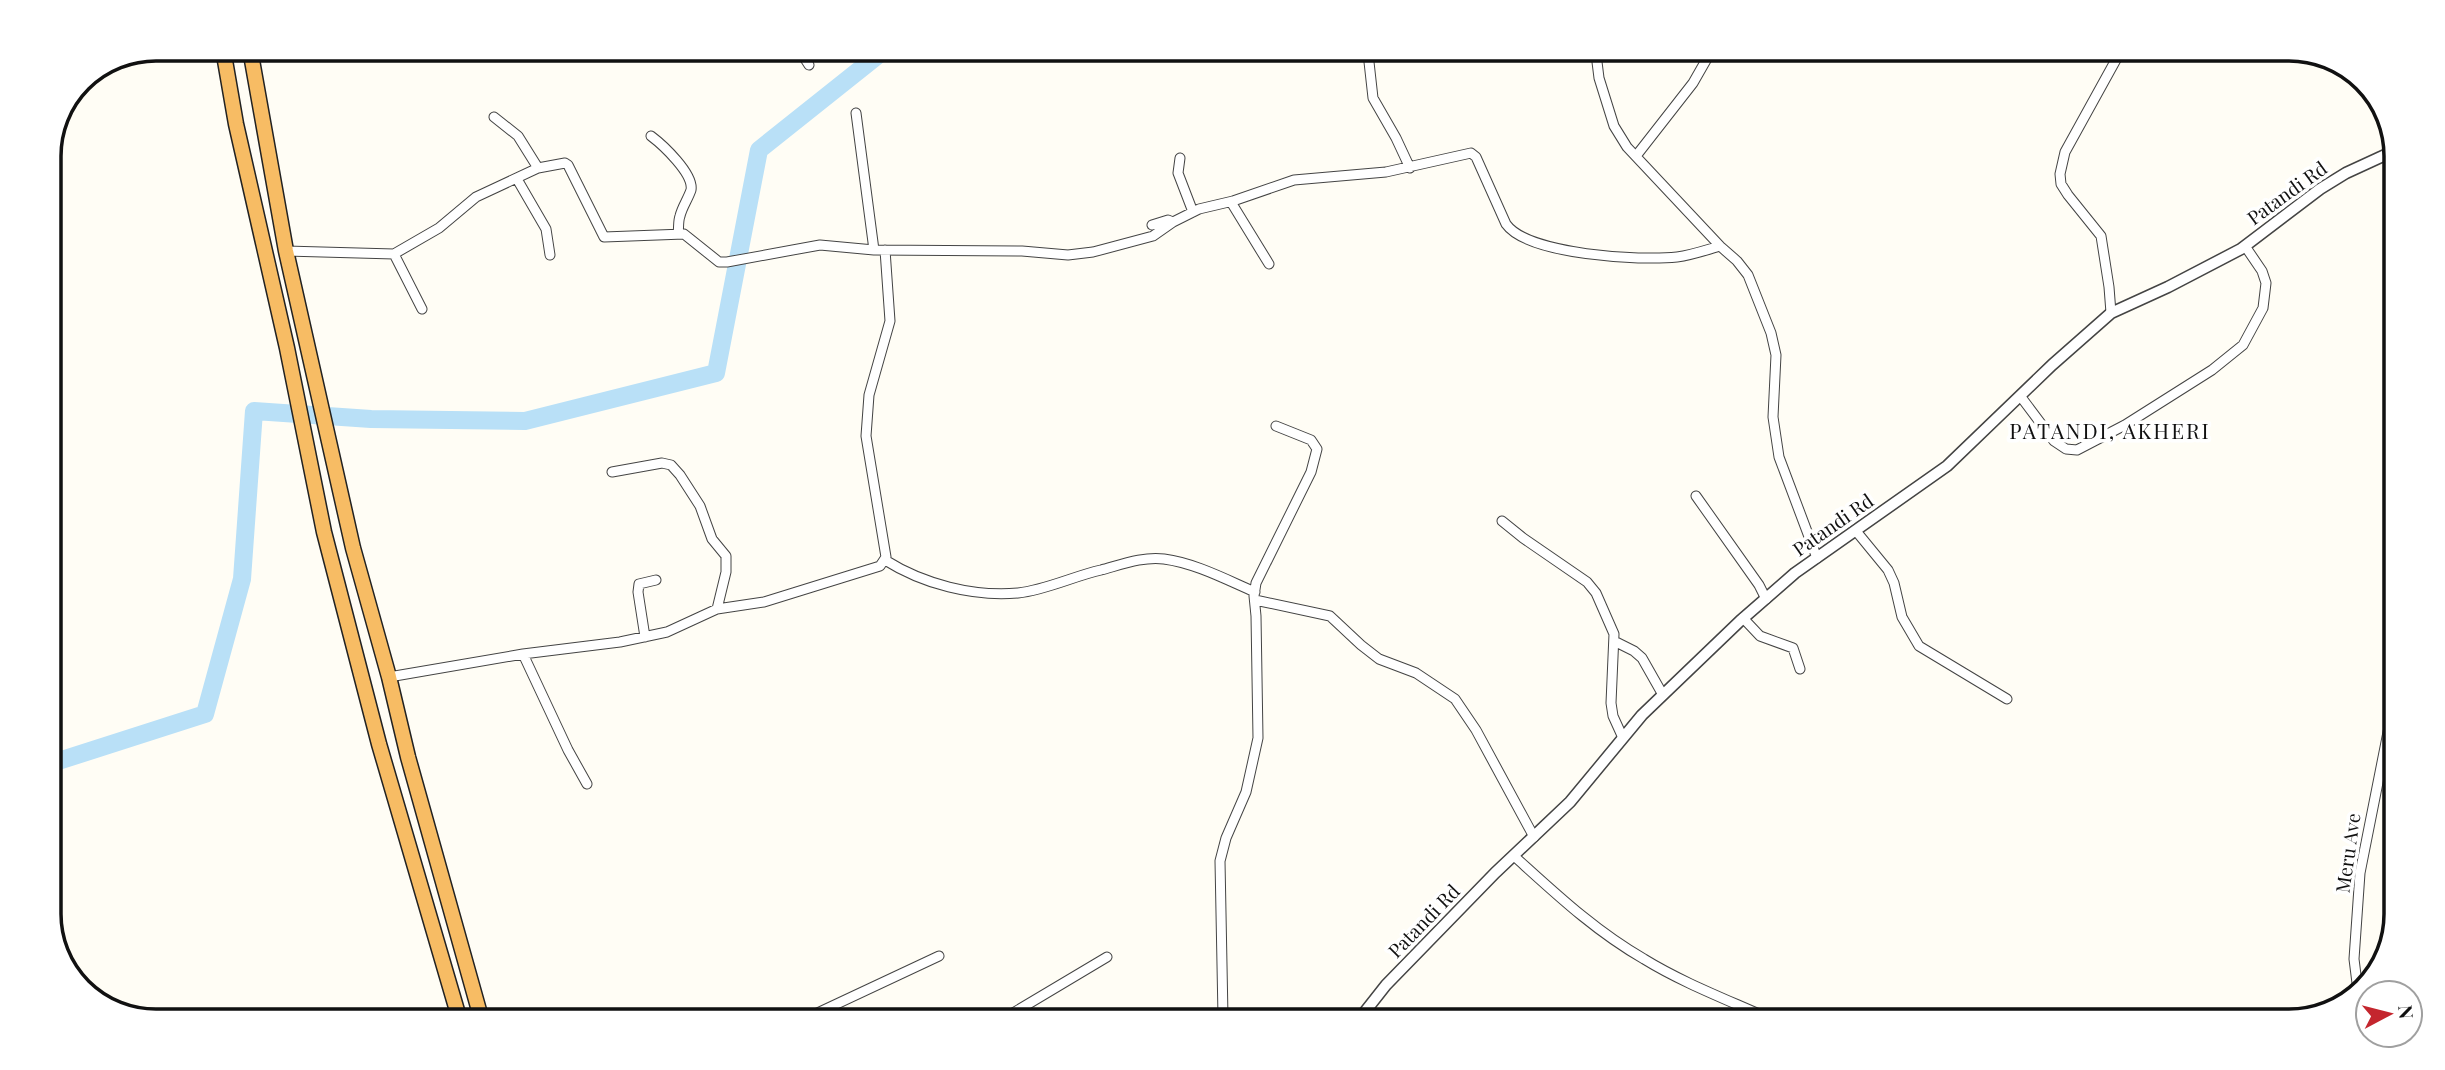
<svg xmlns="http://www.w3.org/2000/svg" width="2445" height="1070" viewBox="0 0 2445 1070" font-family="'Playfair Display',serif">
  <rect width="100%" height="100%" fill="#fffdf5"/>
  <g fill="none" stroke-linecap="round" stroke-linejoin="round">
    <path stroke="#b9e0f7" stroke-width="18" d="M49 764 205 714 242 579 254 411 371 419 525 421 716 373 759 150 882 52"/>
    <g stroke="#444" stroke-width="11">
      <path id="minor" d="M800 51 809 65
        M1368 53 1373 98 1396 138 1410 168
        M1596 54 1599 78 1614 126 1627 147 1720 246 1737 261 1748 275 1771 333 1776 355 1773 417 1779 457 1817 558
        M856 113 874 250
        M494 117 518 136 538 168
        M651 136C663 145 694 174 691 190 688 199 682 207 680 216 678 221 679 228 678 233
        M1636 156 1693 83 1709 55
        M1180 158 1178 173 1193 212
        M517 179 546 229 550 255
        M1231 202 1269 264
        M1152 225 1168 220 1173 222
        M286 251 394 254 439 228 476 197 538 168 565 163 568 165 604 237 684 234 719 262H727L820 245 874 250 1022 251 1068 255 1093 252 1153 236 1173 222 1199 209 1233 201 1294 180 1386 172 1471 153 1476 157 1506 224C1528 255 1641 261 1677 257 1692 255 1706 250 1720 246
        M394 254 422 309
        M2111 313 2109 287 2101 236 2068 195 2061 184 2060 174 2065 152 2118 56
        M2021 397 2054 441 2066 449 2077 450 2125 425 2212 370 2243 345 2263 308 2266 283 2262 271 2245 246
        M612 472 662 463 671 465 680 475 700 506 712 539 726 556V572L717 609
        M1696 496 1759 585 1766 599
        M1502 521 1523 538 1587 582 1596 593 1614 634 1611 703 1613 716 1623 738
        M1856 531 1888 570 1894 583 1902 617 1919 646 2007 699
        M885 560C923 584 973 597 1018 593 1046 590 1074 576 1101 570 1120 565 1144 556 1164 559 1195 563 1227 580 1255 592
        M1255 600 1330 616 1361 645 1379 659 1416 673 1455 699 1476 730 1534 837
        M1743 618 1760 636 1793 648 1800 669
        M645 637 638 592 639 584 656 580
        M1614 641 1634 651 1642 658 1663 695
        M523 654 568 750 587 784
        M389 677 523 654 620 642 667 632 717 609 764 602 880 566 886 557 866 436 869 395 890 321 885 250
        M1514 856C1555 893 1595 931 1644 959 1683 983 1728 1000 1770 1019
        M2358 991 2354 959 2360 873 2390 722
        M811 1016 939 956
        M1008 1016 1107 957
        M1223 1017 1220 861 1226 838 1246 792 1258 738 1256 616 1254 596 1256 583 1311 472 1317 449 1311 440 1276 426"/>
    </g>
    <g stroke="#444" stroke-width="13">
      <path id="tertiary" d="M1360 1018 1386 985 1495 873 1570 802 1642 715 1740 621 1795 573 1947 466 2052 365 2111 313 2168 287 2241 249 2320 189 2346 173 2396 150"/>
    </g>
    <g stroke="#222" stroke-width="17">
      <path id="trunk" d="M223 49 236 124 287 348 324 532 379 744 458 1014
        M250 49 286 251 353 548 389 677 408 757 480 1014"/>
    </g>
    <use href="#minor" stroke="#fff" stroke-width="9"/>
    <use href="#tertiary" stroke="#fff" stroke-width="10"/>
    <use href="#trunk" stroke="#f7bc64" stroke-width="14"/>
  </g>
  <g text-anchor="middle" stroke-width="7" stroke-linejoin="round" paint-order="stroke">
    <g font-size="19" fill="#111" stroke="#fff">
      <text transform="translate(2287 193) rotate(-36)" y="7">Patandi Rd</text>
      <text transform="translate(1833 525) rotate(-35)" y="7">Patandi Rd</text>
      <text transform="translate(2348 853) rotate(-82)" y="7">Meru Ave</text>
      <text transform="translate(1424 921) rotate(-46)" y="7">Patandi Rd</text>
    </g>
    <g font-size="21" letter-spacing="2" fill="#111" stroke="#fff">
      <text x="2110" y="439">PATANDI, AKHERI</text>
    </g>
  </g>
  <path d="M0 0H2445V1070H0ZM156 61H2289A95 95 0 0 1 2384 156V914A95 95 0 0 1 2289 1009H156A95 95 0 0 1 61 914V156A95 95 0 0 1 156 61Z" fill="#fff" fill-rule="evenodd"/>
  <path fill="none" stroke="#111" stroke-width="3.5" d="M156 61H2289A95 95 0 0 1 2384 156V914A95 95 0 0 1 2289 1009H156A95 95 0 0 1 61 914V156A95 95 0 0 1 156 61Z"/>
  <g transform="translate(2389 1014) rotate(83)"><circle r="33" fill="#ffffff" stroke="#a0a0a0" stroke-width="2"/>
  <path d="M0-5L12 26L0 18L-12 26Z" fill="#c4262e"/>
  <text y="-10" font-size="19" font-weight="bold" text-anchor="middle" fill="#111111">N</text>
  </g>
</svg>
